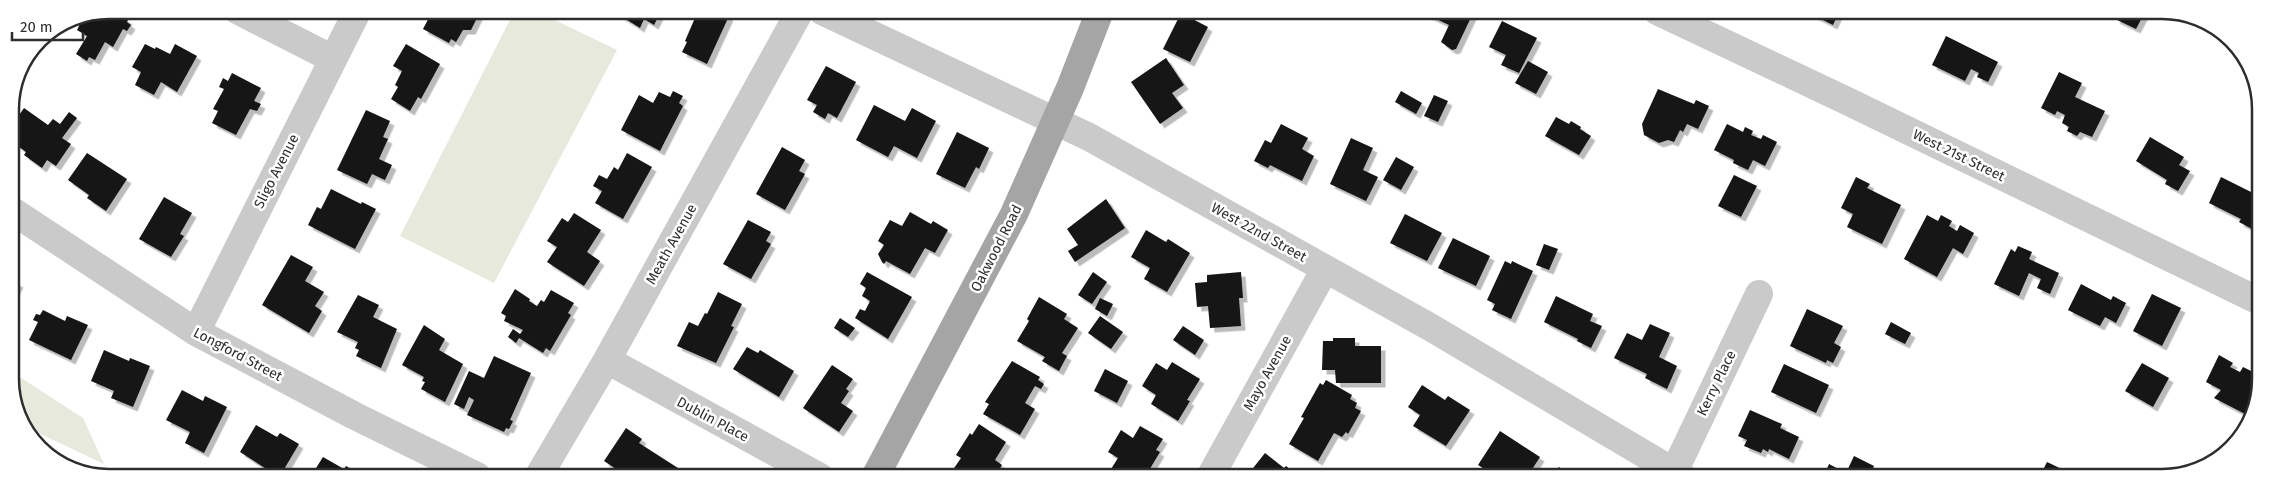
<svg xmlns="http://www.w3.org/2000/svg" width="2271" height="488" viewBox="0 0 2271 488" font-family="'Fira Sans',sans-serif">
  <defs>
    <filter id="shadow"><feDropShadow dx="4.5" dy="4.5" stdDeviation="0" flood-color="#0004"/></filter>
  </defs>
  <rect width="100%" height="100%" fill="#fff"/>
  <path fill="#e6e9dc" d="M515 10H534L617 50 494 283 400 236Z
    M12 372 83 418 104 464 28 428 12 399Z"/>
  <path fill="#141414" filter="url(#shadow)" d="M109 10 128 20 127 22 131 25 127 31 123 29 113 47 105 42 95 60 89 57 87 61 76 54 87 36 77 30 80 24 70 18Z
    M433 10H481L471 30H463L456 42 451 39 449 43 423 29Z
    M611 10H657L660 13 654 25 644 19 640 28Z
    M698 11H716L729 16 707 64 682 52 687 42 685 41Z
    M1419 11H1474L1456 49 1452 50 1441 42 1449 25Z
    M1807 12H1839L1833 25Z
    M2119 12H2145L2136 29 2115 19Z
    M1181 13 1208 27 1190 62 1163 49Z
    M1502 21 1537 38 1519 73 1501 65 1506 55 1489 47Z
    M1946 36 1998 62 1988 82 1977 77 1979 73 1971 69 1965 81 1932 65Z
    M145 44 155 49 156 47 170 54 175 44 197 56 177 92 161 82 154 95 135 85 141 72 132 67Z
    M406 44 440 64 421 99 418 97 410 111 391 99 398 87 395 85 402 71 393 66Z
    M1166 58 1184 85 1172 93 1183 108 1160 124 1131 82Z
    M1528 61 1548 72 1536 94 1515 83Z
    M826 66 856 82 837 118 828 113 825 119 813 112 817 105 807 100Z
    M2059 72 2082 83 2075 97 2105 111 2092 137 2080 132 2077 136 2067 131 2069 127 2062 123 2065 115 2057 111 2055 115 2041 108Z
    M232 73 261 88 254 101 261 104 257 111 250 109 236 135 212 123 218 111 213 109 224 89 219 87 223 78 228 81Z
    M1658 89 1694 104 1696 100 1709 106 1698 129 1687 124 1683 132 1680 130 1674 142 1668 140 1659 143 1644 135 1642 124Z
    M673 91 683 96 679 103 683 106 660 151 621 130 639 95 653 103 659 92 670 97Z
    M1401 91 1422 103 1416 114 1395 102Z
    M1434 95 1448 101 1438 122 1424 116Z
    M874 105 905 121 912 108 936 121 917 158 894 146 888 157 856 140Z
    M24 108 48 125 53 119 60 124 69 112 77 118 62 138 71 144 56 166 47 160 42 168 24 155 26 152 10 140V128Z
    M366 110 390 121 383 137 388 139 379 159 392 165 385 180 372 174 367 184 337 170Z
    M1556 117 1569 124 1571 121 1581 127 1580 129 1591 136 1579 155 1545 136Z
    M1281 124 1308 138 1302 149 1314 156 1302 181 1270 165 1268 168 1254 161 1265 140 1271 143Z
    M1727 124 1743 132 1745 127 1753 131 1751 135 1761 139 1763 135 1777 142 1765 166 1753 160 1748 170 1733 163 1734 160 1714 150Z
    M957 132 989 148 979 169 976 167 965 188 936 174Z
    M2150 137 2184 157 2179 165 2190 171 2178 191 2165 184 2167 180 2136 161Z
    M1351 138 1373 148 1363 170 1378 177 1366 201 1330 184Z
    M782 147 805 160 799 171 805 174 785 210 756 194Z
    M87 153 127 179 106 211 87 198 89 195 68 180Z
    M627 153 652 167 623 219 595 203 602 191 593 186 599 175 607 179 614 167 618 170Z
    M1396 157 1414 167 1401 190 1383 180Z
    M1734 175 1757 186 1741 217 1718 206Z
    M1856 177 1870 184 1867 188 1901 205 1882 244 1847 227 1853 214 1841 208Z
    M2221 177 2255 194 2251 204 2259 208V214L2252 229 2239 222 2241 219 2209 203Z
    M331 189 361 204 362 202 376 209 355 249 308 225 317 207 321 209Z
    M164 197 192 213 180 234 184 236 171 257 139 239Z
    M1106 199 1125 228 1075 262 1068 251 1078 245 1067 229Z
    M910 212 931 224 933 221 948 230 935 253 925 248 910 274 886 261 884 264 882 262 878 254 884 245 878 241 890 220 902 226Z
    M574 213 601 230 587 252 600 261 584 286 547 262 557 247 547 241 562 218 568 222Z
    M1405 214 1442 233 1427 261 1390 243Z
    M1927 215 1938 221 1941 215 1952 221 1949 226 1957 231 1960 225 1974 233 1963 254 1953 248 1937 277 1904 259Z
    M748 220 771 232 766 241 771 244 751 279 723 264Z
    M1146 230 1166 242 1168 239 1190 253 1167 292 1144 279 1150 268 1131 257Z
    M1453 238 1490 256 1476 286 1438 268Z
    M1544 244 1558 249 1549 270 1536 265Z
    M2018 246 2032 252 2029 259 2059 273 2050 294 2037 288 2041 279 2029 273 2019 296 1994 284 2011 249 2015 252Z
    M291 255 313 267 305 281 324 292 315 306 322 311 309 333 262 305Z
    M1505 261 1511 264 1512 261 1533 271 1511 319 1492 310 1495 304 1487 300Z
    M867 272 912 297 888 339 855 318 860 309 865 311 870 301 862 296 866 288 860 284Z
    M1093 272 1107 282 1092 304 1078 295Z
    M1241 272 1243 298H1239L1241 326 1210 328 1208 306 1197 307 1195 283 1207 282V275Z
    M11 279 19 283 11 299Z
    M2081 284 2111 300 2113 296 2126 303 2116 323 2105 317 2100 326 2068 310Z
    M515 289 530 299 529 301 537 306 541 300 544 302 551 290 574 303 568 313 571 315 550 351 546 348 543 353 519 338 516 343 508 337 513 329 520 334 523 330 504 321 506 316 501 313Z
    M718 292 742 304 731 326 734 327 716 363 677 346 689 322 698 326 705 313 707 314Z
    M2152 294 2181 308 2162 346 2133 331Z
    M358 295 379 305 373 317 397 329 381 368 356 356 359 350 355 348 358 342 337 332Z
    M1556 296 1593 314 1590 321 1602 326 1591 348 1577 341 1578 339 1544 322Z
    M1039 297 1067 314 1064 319 1078 328 1062 353 1067 356 1059 371 1042 361 1045 357 1017 341 1029 321 1027 319Z
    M1100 298 1113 304 1107 316 1095 309Z
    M1807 309 1843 326 1834 343 1841 347 1833 363 1827 360 1826 363 1790 346Z
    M43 310 65 321 67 316 88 325 71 360 29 340 38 322 33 320 36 314 40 315Z
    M1100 316 1123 332 1111 349 1088 333Z
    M840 318 855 328 848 337 834 328Z
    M1891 322 1911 333 1905 344 1885 334Z
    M1650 324 1670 333 1659 357 1677 366 1667 389 1645 378 1647 374 1614 358 1627 333 1642 340Z
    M424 325 445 339 439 350 463 364 445 402 421 389 425 382 422 381 424 377 402 365Z
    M1183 326 1204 340 1195 355 1173 340Z
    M1333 338H1355V346H1381V383H1336L1335 370H1322L1323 341H1333Z
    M747 347 758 353 760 350 794 371 779 397 733 369Z
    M104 350 129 361 130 358 150 366 133 407 111 398 114 391 91 381Z
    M2219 355 2233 363 2230 367 2240 372 2243 367 2259 375V398L2249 416 2214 398 2221 390 2206 382Z
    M494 356 531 373 510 420 513 421 509 429 506 428 504 432 467 415 474 400 469 397 464 409 454 404 469 371 484 378Z
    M1012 361 1040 377 1038 380 1044 384 1041 389 1035 386 1025 403 1035 409 1020 435 983 414 989 404 985 402Z
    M1172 362 1200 379 1187 400 1190 401 1178 421 1151 404 1156 395 1142 386 1156 363 1167 370Z
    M2142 363 2169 378 2153 407 2125 391Z
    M1784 364 1829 385 1816 413 1771 392Z
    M832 365 853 379 846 389 849 391 841 403 853 411 839 432 803 408Z
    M1105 369 1128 381 1117 403 1094 391Z
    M1326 380 1352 395 1350 399 1357 403 1355 408 1361 411 1348 434 1346 432 1342 437 1334 433 1318 461 1289 444 1304 418 1301 417 1320 383 1323 385Z
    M1422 385 1445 400 1448 396 1470 410 1446 446 1413 426 1420 415 1408 407Z
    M182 390 203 401 205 396 227 407 204 453 185 443 190 432 166 420Z
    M1750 410 1782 424 1780 428 1799 437 1789 459 1769 449 1768 452 1763 449 1761 453 1744 446 1747 440 1738 436Z
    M979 424 1006 442 995 460 1002 465 995 477 989 473 987 477H948L961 458 956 455 970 433 972 435Z
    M256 425 277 437 280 433 299 444 280 476H264L268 470 240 452Z
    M1140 426 1163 439 1156 450 1160 452 1145 477H1106L1118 458 1108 452 1121 430 1133 438Z
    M626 428 642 439 639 443 692 477H628L604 461Z
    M1500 431 1540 457 1527 477H1519L1506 469 1500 477H1497L1478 465Z
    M1265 453 1284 468 1286 466 1300 477H1257L1250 472Z
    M1854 456 1874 466 1869 478H1823L1829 464 1846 473Z
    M323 457 344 469 346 466 364 476H311Z
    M2047 462 2068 472 2065 478H2039Z
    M1559 467 1573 477H1552Z"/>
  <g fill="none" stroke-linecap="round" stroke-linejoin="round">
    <path stroke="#cacaca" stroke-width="28" d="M237 10 333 59
      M822 11 1089 137 1430 327 1683 477
      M1657 11 1845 100 2259 301
      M11 210 196 332 355 416 477 476
      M196 332 358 10
      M607 360 820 477
      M1674 472 1759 294
      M538 477 607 360 800 11
      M1210 477 1325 269"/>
    <path stroke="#a5a5a5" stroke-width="28" d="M875 477 1014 214 1070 88 1100 11"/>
  </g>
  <g text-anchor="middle" stroke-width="5" stroke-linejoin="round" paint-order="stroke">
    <g font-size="14" fill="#2d2d2d" stroke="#fff">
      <text transform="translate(1959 155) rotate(26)" y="5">West 21st Street</text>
      <text transform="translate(276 171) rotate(-63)" y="5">Sligo Avenue</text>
      <text transform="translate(1259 232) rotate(29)" y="5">West 22nd Street</text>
      <text transform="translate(671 244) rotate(-61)" y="5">Meath Avenue</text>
      <text transform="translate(996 248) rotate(-63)" y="5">Oakwood Road</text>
      <text transform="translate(238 354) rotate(28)" y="5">Longford Street</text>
      <text transform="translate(1267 373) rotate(-61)" y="5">Mayo Avenue</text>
      <text transform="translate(1716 383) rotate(-64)" y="5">Kerry Place</text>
      <text transform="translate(713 419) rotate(28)" y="5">Dublin Place</text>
    </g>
  </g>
  <path d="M0 0H2271V488H0ZM109 19H2162A90 90 0 0 1 2252 109V379A90 90 0 0 1 2162 469H109A90 90 0 0 1 19 379V109A90 90 0 0 1 109 19Z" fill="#fff" fill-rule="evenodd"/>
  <path fill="none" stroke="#2d2d2d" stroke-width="2.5" d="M109 19H2162A90 90 0 0 1 2252 109V379A90 90 0 0 1 2162 469H109A90 90 0 0 1 19 379V109A90 90 0 0 1 109 19Z"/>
  <path d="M12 32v8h71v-8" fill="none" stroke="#2d2d2d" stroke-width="2.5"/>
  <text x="20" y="32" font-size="15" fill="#2d2d2d" stroke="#ffffff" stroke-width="4" paint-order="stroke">20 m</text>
</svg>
